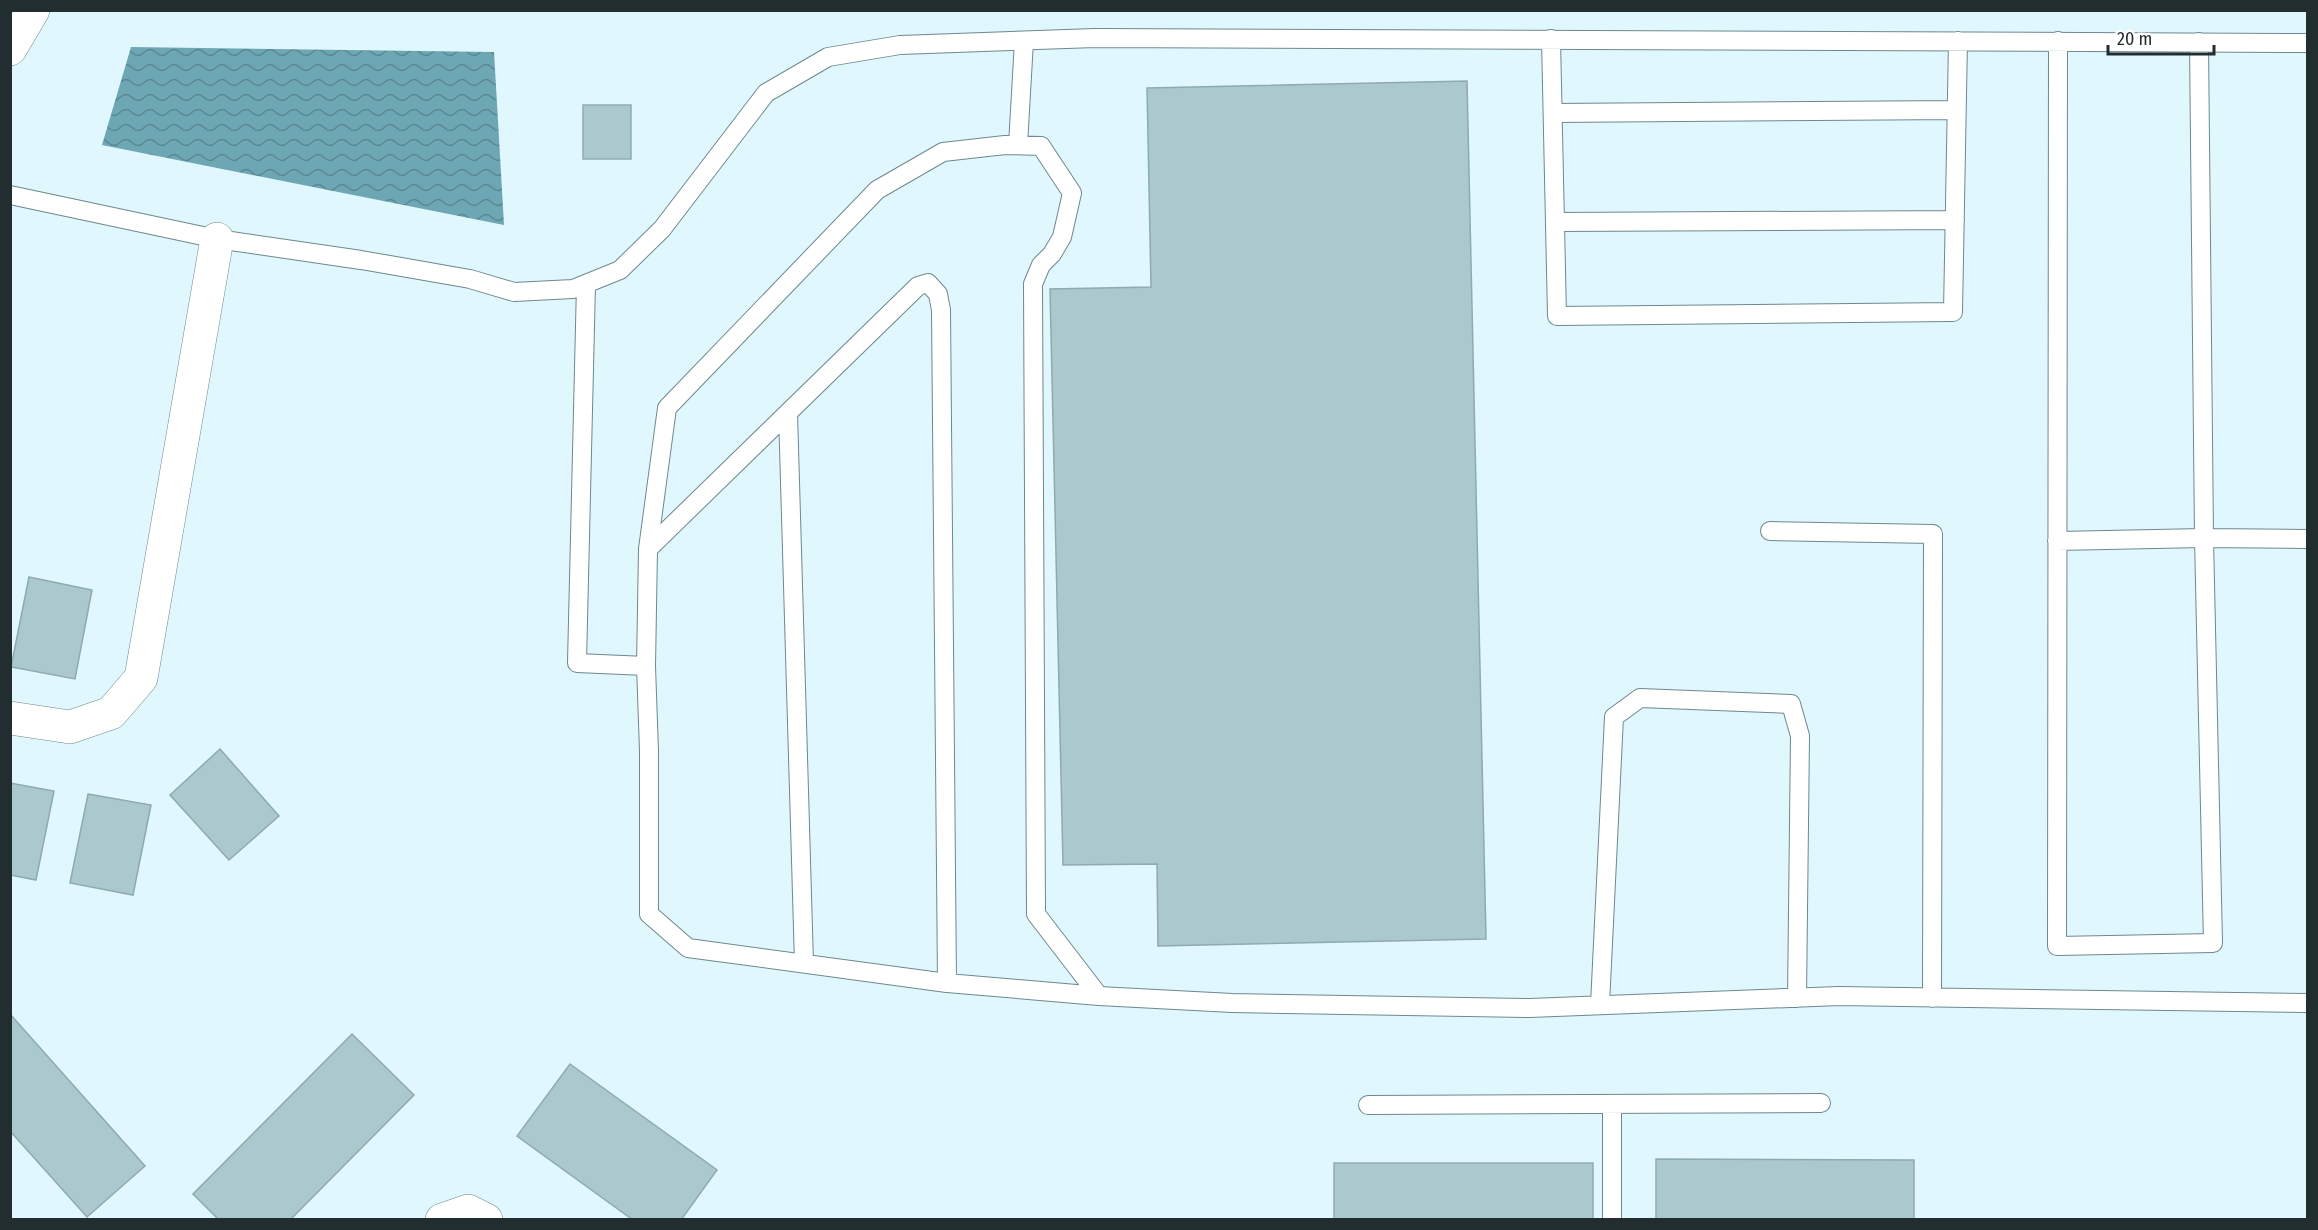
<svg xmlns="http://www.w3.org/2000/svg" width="2318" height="1230" viewBox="0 0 2318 1230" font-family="'Fira Sans Condensed',sans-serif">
  <defs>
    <pattern id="water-waves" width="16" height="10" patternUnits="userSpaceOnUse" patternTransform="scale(1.5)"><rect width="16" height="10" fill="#6da7b4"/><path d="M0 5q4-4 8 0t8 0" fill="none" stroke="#598893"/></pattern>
  </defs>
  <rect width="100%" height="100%" fill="#e0f8fd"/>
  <path fill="url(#water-waves)" d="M131 47 494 52 504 225 102 145Z"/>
  <path fill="#acc8cf" stroke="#8eaab1" stroke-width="1.5" d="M1467 81 1486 939 1158 946 1157 864 1063 865 1050 289 1151 287 1147 88Z
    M583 105H631V159H583Z
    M29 577 92 590 75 679 11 667Z
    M220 749 279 816 229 860 170 795Z
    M10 783 54 791 36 880 10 875Z
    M88 794 151 805 133 895 70 883Z
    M10 1014 145 1166 87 1217 10 1131Z
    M352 1034 414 1095 290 1220H219L193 1194Z
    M570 1064 717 1170 681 1220H633L517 1136Z
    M1656 1159 1914 1160V1220H1656Z
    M1334 1163H1593V1220H1334Z"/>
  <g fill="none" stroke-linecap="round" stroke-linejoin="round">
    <g stroke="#6d888e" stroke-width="20">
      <path id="service" d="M1551 39 1557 316 1953 312 1958 41
        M2199 42 2204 538 2308 539
        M1553 113 1956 110
        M1018 145 1024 41
        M10 195 217 239 361 260 470 279 514 292 573 289 620 270 662 229 766 93 828 57 900 45 1095 38 2308 43
        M1555 222 1955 220
        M586 284 577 663 646 666
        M788 413 804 963
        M1770 531 1933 534 1932 998
        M2057 541 2204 538 2213 943 2057 946 2058 41
        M648 549 918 286 928 283 938 294 941 310 947 983
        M1099 996 1036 914 1033 284 1041 265 1052 254 1062 237 1072 193 1041 146 1005 145 943 152 877 190 667 408 648 549 646 666 649 751V914L688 948 947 983 1099 996 1232 1003 1530 1008 1839 996 2308 1003
        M1600 1005 1614 717 1640 698 1791 704 1800 736 1797 998
        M1612 1104V1220
        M1368 1105 1821 1103"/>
    </g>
    <g stroke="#6d888e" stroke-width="34">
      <path id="minor" d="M10 718 70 727 111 713 141 678 217 239
        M442 1220 468 1211 486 1220"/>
    </g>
    <g stroke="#6d888e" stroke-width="34">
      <path id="tertiary" d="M10 49 33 10"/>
    </g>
    <use href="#service" stroke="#fff" stroke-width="18"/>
    <use href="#minor" stroke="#fff" stroke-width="33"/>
    <use href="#tertiary" stroke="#fff" stroke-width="33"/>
  </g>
  <rect width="2318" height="1230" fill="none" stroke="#222d30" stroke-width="24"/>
  <path d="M2108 45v9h106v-9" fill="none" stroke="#222d30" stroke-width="3"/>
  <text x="2117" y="45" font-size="18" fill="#222d30" stroke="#ffffff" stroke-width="4.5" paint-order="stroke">20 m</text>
</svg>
